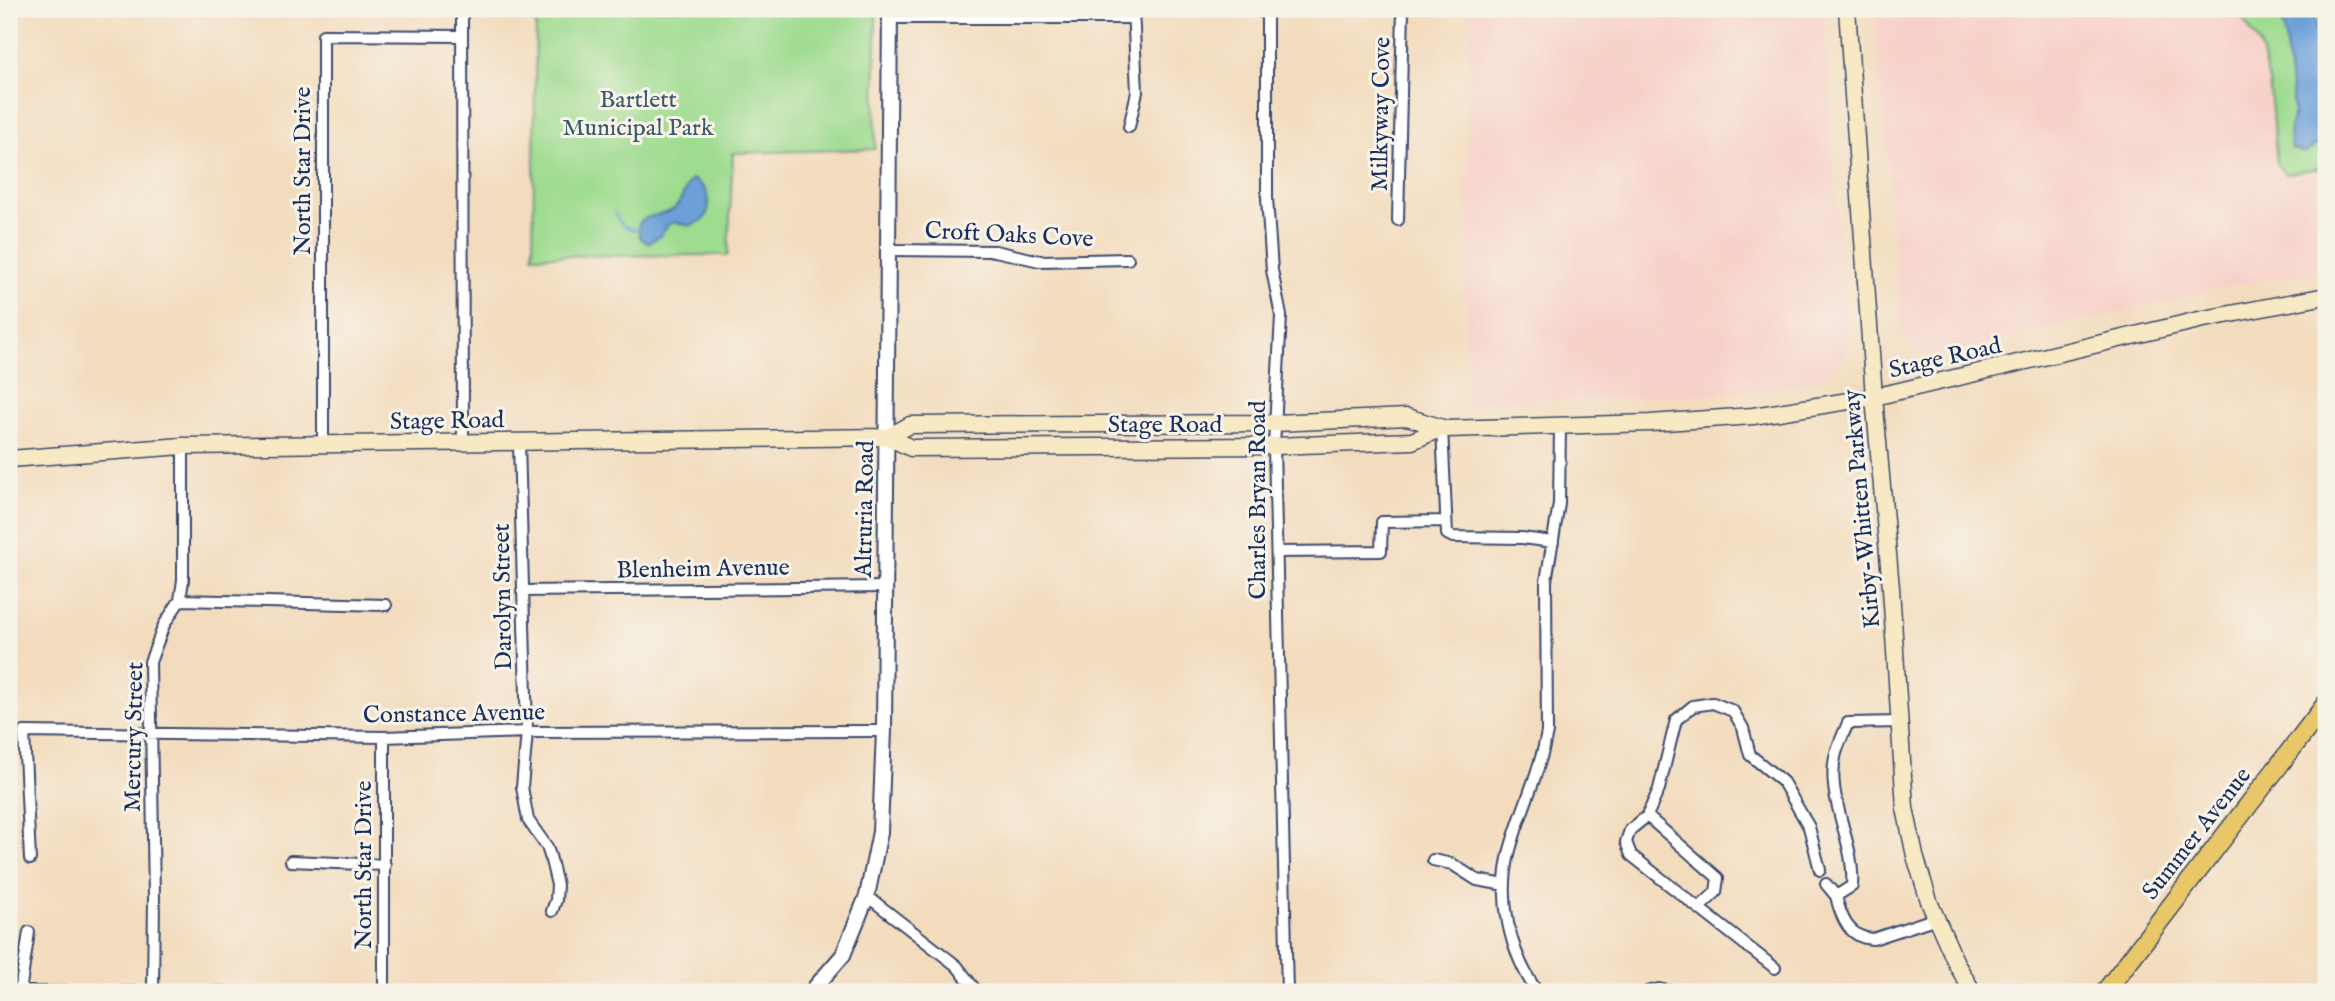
<svg xmlns="http://www.w3.org/2000/svg" width="2335" height="1001" viewBox="0 0 2335 1001" font-family="'IM FELL English',serif">
  <rect width="100%" height="100%" fill="#f7f3e8"/>
  <filter id="ink" filterUnits="userSpaceOnUse"><feTurbulence type="fractalNoise" baseFrequency=".0143" numOctaves="2"/><feDisplacementMap in="SourceGraphic" scale="14" xChannelSelector="R" yChannelSelector="G"/><feConvolveMatrix kernelMatrix="1 2 1 2 8 2 1 2 1" color-interpolation-filters="sRGB"/></filter>
  <filter id="wash" filterUnits="userSpaceOnUse"><feTurbulence type="fractalNoise" baseFrequency=".00686" numOctaves="4" result="noise"/><feDisplacementMap in="SourceGraphic" scale="28" xChannelSelector="R" yChannelSelector="G"/><feGaussianBlur stdDeviation="1.57" result="paint"/><feColorMatrix in="noise" values="0 0 0 0 0 0 0 0 0 0 0 0 0 0 0 0 0 1.4 0 .05"/><feComposite in="paint" operator="in"/></filter>
  <g filter="url(#wash)">
    <rect width="100%" height="100%" fill="#f3dcbe"/>
    <path fill="#f7d1c9" d="M1469 9H1824L1846 351 1838 367 1822 378 1798 384 1742 393 1691 396 1465 403Z
      M1874 9H2235L2257 44 2267 80 2275 166 2281 175 2326 171V271L2229 286 1946 353 1925 355 1908 348 1901 328Z"/>
    <path fill="#9fdc90" stroke="#5d8677" stroke-width="2" d="M536 9H876L875 149 733 153 728 255 533 256Z
      M2236 9H2326V167L2285 174 2277 164 2269 81 2259 43Z"/>
    <path fill="#6da0d9" stroke="#44689c" stroke-width="2" d="M2276 9H2314L2326 103V139L2304 153 2291 148 2289 132 2294 112 2284 30Z
      M692 179C709 187 713 204 704 220L689 226 675 222 669 224 660 236 648 243 641 239C628 210 664 219 675 208 683 200 684 188 692 179Z"/>
    <g fill="none" stroke-linecap="round" stroke-linejoin="round">
      <path stroke="#6da0d9" stroke-width="2.5" d="M615 213C619 224 627 231 639 229"/>
    </g>
  </g>
  <g filter="url(#ink)">
    <g fill="none" stroke-linecap="round" stroke-linejoin="round">
      <g stroke="#3b496c" stroke-width="14">
        <path id="minor" d="M462 9 463 442
          M1267 9V198L1272 270 1281 316 1274 446 1287 992
          M890 18H1133
          M1129 127 1137 92 1133 9
          M1398 220 1403 9
          M889 250 995 251 1040 261 1128 259
          M1442 428 1447 534 1453 537 1522 538 1553 542
          M519 442 527 732 522 787 528 820 547 847 550 856 557 885 556 900 552 911
          M323 446V35L462 36
          M1277 552 1381 551 1382 522 1446 521
          M522 591 885 587
          M180 600 386 605
          M1901 722 1848 723C1844 732 1839 743 1836 753 1824 797 1856 842 1852 886L1836 896C1841 918 1849 938 1873 939L1937 918
          M384 737V992
          M1647 816 1718 878 1716 892 1699 908
          M30 859 24 732 384 737 527 732 884 731
          M1433 860 1452 864 1477 880 1505 885
          M291 861 385 865
          M1826 884 1836 896
          M867 896 957 966 977 992
          M1775 968 1631 855 1626 842 1630 830 1647 816 1659 789 1676 720 1693 706 1713 703 1733 711 1743 728 1750 755 1783 782 1809 827 1820 870
          M9 992H225
          M20 992 29 932
          M153 992 154 897 150 662 164 625 180 600 183 580V446
          M1537 992C1509 950 1497 899 1510 850 1521 810 1540 772 1547 732L1546 581 1559 504 1560 426
          M1647 992 1659 989 1673 992"/>
      </g>
      <g stroke="#3b496c" stroke-width="18">
        <path id="tertiary" d="M811 992 843 955 867 896 880 832 884 731 890 9"/>
      </g>
      <g stroke="#3b496c" stroke-width="19">
        <path id="secondary" d="M1847 9 1874 397 1891 588 1905 808 1915 856 1930 904 1957 965 1973 992
          M888 437 910 425 1275 423 1407 417 1446 429 1650 423 1753 416 1874 397 2199 320 2326 296
          M9 459 183 446 888 437 911 448 1274 446 1412 441 1442 428"/>
      </g>
      <g stroke="#3b496c" stroke-width="21">
        <path id="primary" d="M2105 992 2326 704"/>
      </g>
      <use href="#minor" stroke="#fff" stroke-width="10"/>
      <use href="#tertiary" stroke="#fff" stroke-width="14"/>
      <use href="#secondary" stroke="#f6e9c3" stroke-width="16"/>
      <use href="#primary" stroke="#e9c769" stroke-width="18"/>
    </g>
  </g>
  <g text-anchor="middle" stroke-width="6" stroke-linejoin="round" paint-order="stroke">
    <g font-size="24" fill="#3c5a6a" stroke="#f7f3e8">
      <text x="638" y="107">Bartlett<tspan x="638" dy="28">Municipal Park</tspan></text>
    </g>
    <g font-size="24" fill="#1b2f5e" stroke="#f7f3e8">
      <text transform="translate(1380 114) rotate(-89)" y="8">Milkyway Cove</text>
      <text transform="translate(302 171) rotate(-90)" y="8">North Star Drive</text>
      <text transform="translate(1009 234) rotate(3)" y="8">Croft Oaks Cove</text>
      <text transform="translate(1945 357) rotate(-13)" y="8">Stage Road</text>
      <text transform="translate(447 420) rotate(-1)" y="8">Stage Road</text>
      <text x="1165" y="432">Stage Road</text>
      <text transform="translate(1257 500) rotate(-90)" y="8">Charles Bryan Road</text>
      <text transform="translate(864 509) rotate(-89)" y="8">Altruria Road</text>
      <text transform="translate(1861 509) rotate(-95)" y="8">Kirby-Whitten Parkway</text>
      <text transform="translate(703 568) rotate(-1)" y="8">Blenheim Avenue</text>
      <text transform="translate(502 597) rotate(-91)" y="8">Darolyn Street</text>
      <text transform="translate(454 713) rotate(-1)" y="8">Constance Avenue</text>
      <text transform="translate(133 737) rotate(-89)" y="8">Mercury Street</text>
      <text transform="translate(2196 833) rotate(-52)" y="8">Summer Avenue</text>
      <text transform="translate(363 865) rotate(-90)" y="8">North Star Drive</text>
    </g>
  </g>
  <rect width="2335" height="1001" fill="none" stroke="#f7f3e8" stroke-width="35"/>
</svg>
